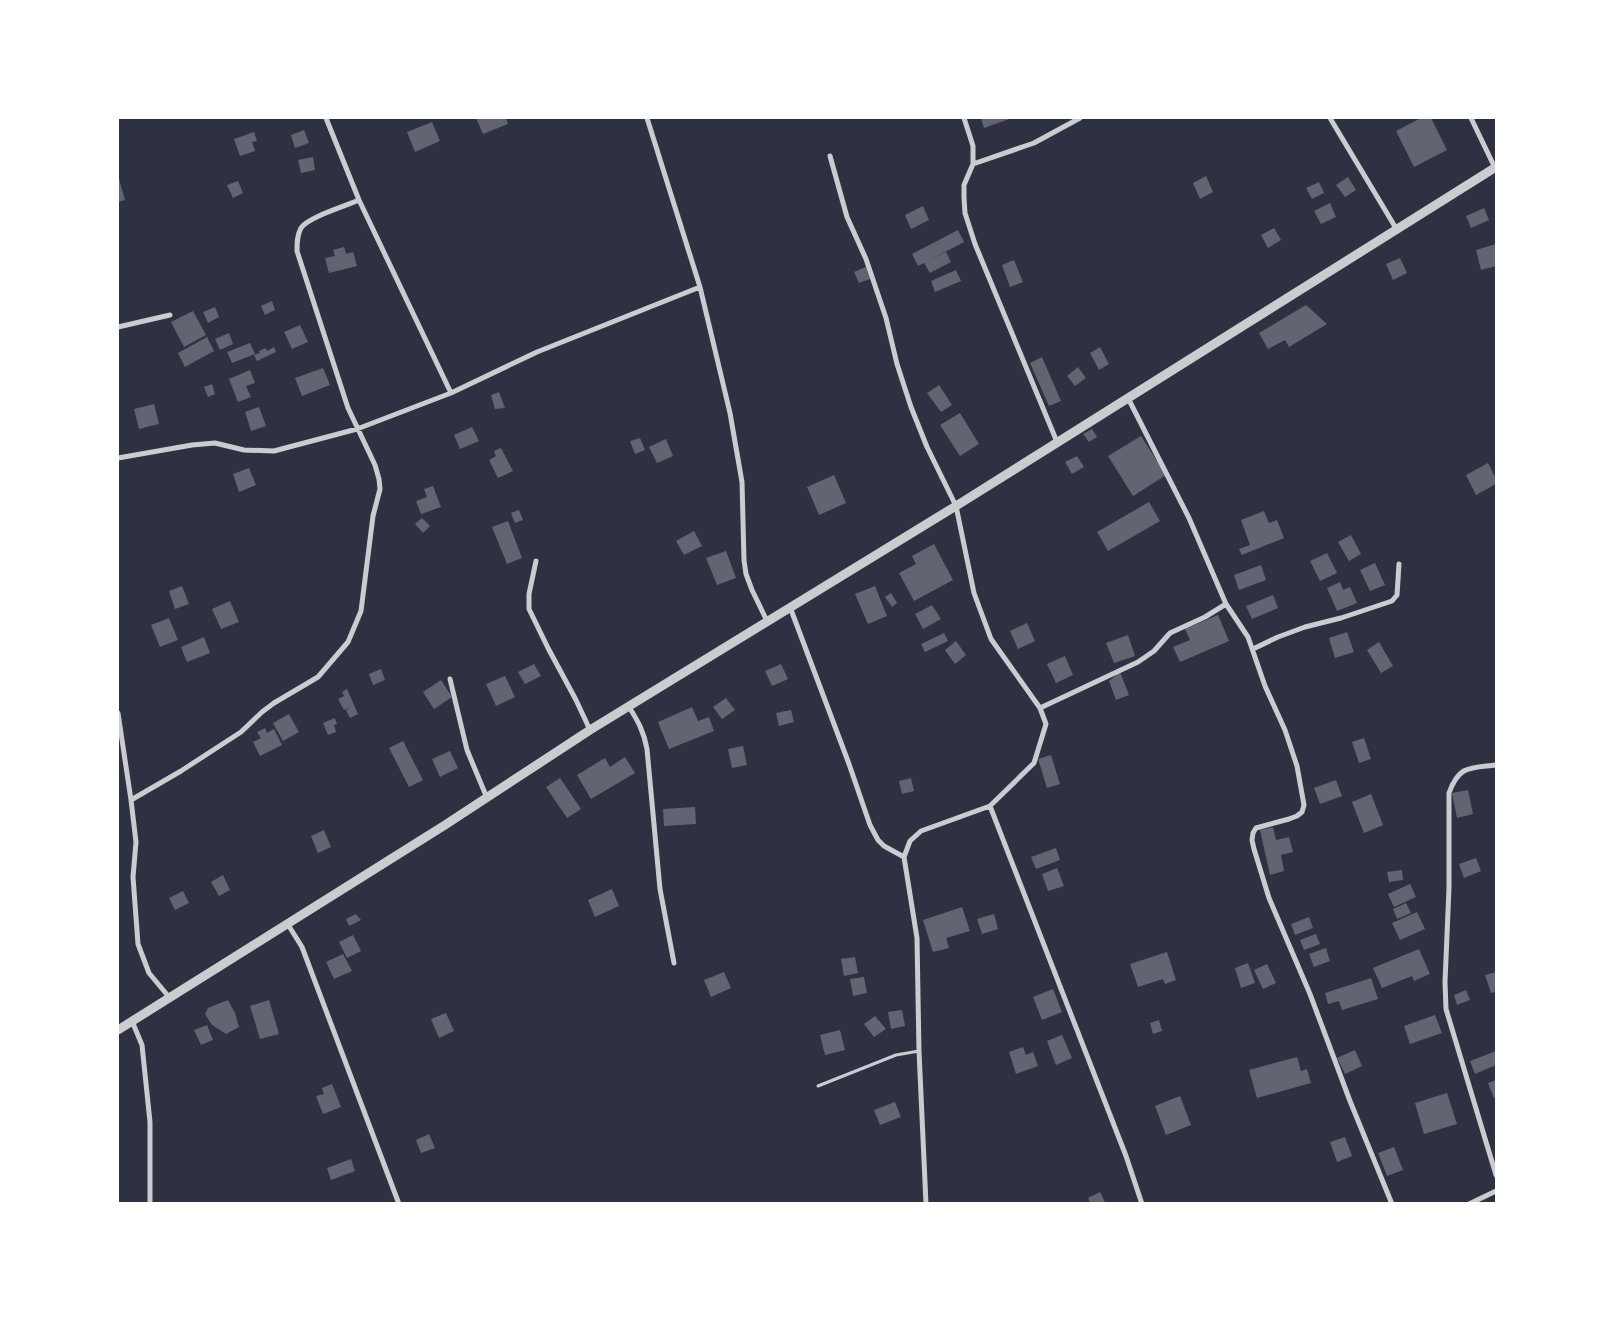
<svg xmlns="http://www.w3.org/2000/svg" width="1614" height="1321" viewBox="0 0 1614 1321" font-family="'Open Sans',sans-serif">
  <rect width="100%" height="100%" fill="#2d3142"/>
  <path fill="#626471" d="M476 118H506L508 124 483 134Z
    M981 118H1012L984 128Z
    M1421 118H1431L1447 150 1414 167 1396 131Z
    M432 122 440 141 415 152 407 132Z
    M304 130 309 143 295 148 291 135Z
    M254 132 257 141 252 142 255 151 240 156 234 139Z
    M313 157 315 170 301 173 298 160Z
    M1206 176 1213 192 1200 199 1193 183Z
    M1348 177 1356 190 1345 197 1336 185Z
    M118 179H119L125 200 118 202Z
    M238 181 243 193 233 198 227 185Z
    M1319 182 1324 193 1312 199 1306 188Z
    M1330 203 1336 217 1321 224 1314 211Z
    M923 206 929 220 911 229 905 215Z
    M1484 208 1489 220 1471 228 1466 216Z
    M1274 228 1281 240 1268 248 1261 235Z
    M958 230 964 242 926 262 946 252 951 262 930 273 924 263 918 266 912 254Z
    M1496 244V266L1481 270 1476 250Z
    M344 247 346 254 353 252 357 266 329 273 325 258 335 256 333 250Z
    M1400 258 1407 273 1393 280 1386 264Z
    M1014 260 1023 282 1010 287 1002 265Z
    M866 267 870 279 859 283 854 272Z
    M956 270 961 281 935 292 931 281Z
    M272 301 275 310 265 315 261 306Z
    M1306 305 1327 324 1289 347 1285 340 1268 349 1259 333Z
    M215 307 219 317 208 323 203 312Z
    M193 311 206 335 184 347 171 322Z
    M300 325 308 342 292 349 284 332Z
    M229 333 233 344 220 350 215 339Z
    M207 337 214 351 185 367 178 353Z
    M250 343 255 354 232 363 227 352Z
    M274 347 276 352 257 361 254 355 260 353 259 351 266 348 267 351Z
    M1100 347 1109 364 1099 370 1090 353Z
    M1042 357 1061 401 1049 406 1030 363Z
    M1078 367 1086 378 1075 386 1067 376Z
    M323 368 330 385 302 396 295 378Z
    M250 370 255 383 246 386 251 397 238 402 229 379Z
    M212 384 215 394 208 397 204 387Z
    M939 385 952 405 941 412 927 393Z
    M499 392 505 408 495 409 491 395Z
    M154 404 159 424 139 429 134 409Z
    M259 407 266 426 251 431 245 412Z
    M960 413 979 444 960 456 940 425Z
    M472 427 479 441 460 449 454 435Z
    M1092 429 1097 437 1089 442 1083 434Z
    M1141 436 1166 475 1133 496 1108 456Z
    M640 438 645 450 635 454 630 441Z
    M666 439 673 456 657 463 649 447Z
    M501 448 513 471 498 478 489 460 496 456 494 451Z
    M1077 456 1084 467 1072 474 1065 462Z
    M1488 463 1496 479V484L1476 495 1466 475Z
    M249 468 256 485 239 492 233 474Z
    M834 475 846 503 819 515 807 487Z
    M433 486 441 507 421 514 416 501 427 497 424 489Z
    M1149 502 1160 521 1108 551 1097 532Z
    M519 510 523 520 515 523 511 513Z
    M1264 511 1269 523 1277 520 1284 538 1242 555 1239 549 1250 545 1241 520Z
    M422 518 430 526 423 533 415 524Z
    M508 521 522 558 507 564 492 527Z
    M694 531 702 546 684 555 676 541Z
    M1351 535 1361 554 1349 561 1338 542Z
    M934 544 953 580 914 601 899 573 916 564 912 556Z
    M726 551 736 578 717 585 706 558Z
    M1327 553 1337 573 1320 581 1310 561Z
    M1375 563 1385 585 1370 591 1360 570Z
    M1261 565 1266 580 1239 590 1234 575Z
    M1340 582 1343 590 1350 587 1357 603 1337 611 1327 588Z
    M182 586 189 604 175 609 169 591Z
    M875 586 887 616 868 624 855 594Z
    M891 593 897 603 892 607 885 597Z
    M1273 595 1278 608 1252 619 1246 606Z
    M230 601 239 622 221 629 212 609Z
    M932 605 941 619 923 629 915 614Z
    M1218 615 1229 641 1180 662 1173 647 1190 640 1185 629Z
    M169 618 178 640 160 647 151 625Z
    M1027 623 1035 641 1018 649 1010 631Z
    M1347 632 1354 652 1335 658 1329 638Z
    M944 633 948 641 925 652 921 644Z
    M1128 635 1135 656 1114 663 1106 643Z
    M204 637 210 653 187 662 181 647Z
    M956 641 966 655 955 664 945 650Z
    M1379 642 1393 666 1381 673 1367 650Z
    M1065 656 1073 675 1056 683 1047 664Z
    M534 664 541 676 525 684 518 672Z
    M781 664 788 679 772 686 765 671Z
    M381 669 385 680 373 685 369 674Z
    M1120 672 1129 695 1116 700 1109 681Z
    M505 676 515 697 496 706 486 684Z
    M441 680 452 697 434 709 423 692Z
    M347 689 358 714 350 718 346 710 351 707 344 710 338 699 344 696 342 692Z
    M726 698 735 710 722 719 713 707Z
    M692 707 698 721 709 717 714 731 669 749 658 722Z
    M791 710 794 722 779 726 776 713Z
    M289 714 299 732 283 741 273 723Z
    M335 718 337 724 334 725 336 732 328 735 323 723Z
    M265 728 267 733 274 729 282 745 260 756 253 742 261 738 257 732Z
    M1364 738 1371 759 1359 763 1352 742Z
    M403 741 423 780 409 787 389 748Z
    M743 746 747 765 732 768 728 749Z
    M450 751 458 768 440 777 432 759Z
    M1051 755 1060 784 1047 788 1038 759Z
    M625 757 635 773 591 799 577 775 605 758 610 767Z
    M560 778 581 809 567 818 546 787Z
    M911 778 914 791 902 794 899 781Z
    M1336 780 1342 796 1320 804 1314 788Z
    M1468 790 1473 814 1457 818 1452 793Z
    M1371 794 1383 825 1364 833 1352 802Z
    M695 807 696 824 664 826 663 809Z
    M1273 827 1276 840 1289 837 1293 852 1281 855 1284 871 1270 875 1260 830Z
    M324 830 331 847 318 853 311 836Z
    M1056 848 1060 860 1036 869 1031 857Z
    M1476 858 1481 871 1464 878 1459 864Z
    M1057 868 1064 886 1048 891 1042 874Z
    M1402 870 1403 880 1389 882 1387 872Z
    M223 875 230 890 219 896 211 882Z
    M1410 884 1416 897 1394 907 1388 894Z
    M612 889 619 906 595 917 588 900Z
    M183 891 189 903 175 910 169 898Z
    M1406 903 1411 913 1397 919 1393 909Z
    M962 907 970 931 946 938 949 948 933 952 923 920Z
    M1417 912 1425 929 1400 940 1392 923Z
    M356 914 361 920 349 926 346 919Z
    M994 914 998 929 982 934 977 919Z
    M1309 917 1313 928 1295 935 1291 924Z
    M1316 934 1320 944 1304 950 1300 940Z
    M353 935 361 951 347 958 339 942Z
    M1326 948 1330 961 1314 967 1309 954Z
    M1419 949 1430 974 1414 981 1412 976 1382 988 1373 968Z
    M1167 952 1176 980 1165 984 1163 979 1138 987 1130 964Z
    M343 954 352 971 334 979 326 962Z
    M855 957 858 973 844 976 841 959Z
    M1248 963 1255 983 1241 988 1235 968Z
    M1267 964 1276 983 1263 989 1254 970Z
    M724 972 731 988 711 997 704 980Z
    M1496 972V992L1491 993 1485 975Z
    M864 977 867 993 853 996 850 979Z
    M1371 978 1378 999 1342 1010 1339 1001 1328 1004 1325 993Z
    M1053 989 1062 1012 1042 1020 1033 997Z
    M1466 990 1470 1000 1457 1005 1454 995Z
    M228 1000 235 1013 239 1027 226 1034 212 1025 205 1014 208 1008Z
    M269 1000 279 1034 260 1039 250 1006Z
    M902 1010 905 1026 891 1029 888 1012Z
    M446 1013 454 1031 439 1038 431 1019Z
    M1435 1015 1442 1033 1410 1044 1404 1026Z
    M875 1016 886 1029 874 1037 864 1024Z
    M1159 1020 1162 1031 1153 1034 1150 1023Z
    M207 1025 213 1040 201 1045 194 1030Z
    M840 1030 845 1050 825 1055 820 1035Z
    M1062 1035 1072 1058 1056 1065 1047 1041Z
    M1023 1047 1026 1055 1033 1052 1038 1066 1016 1074 1009 1052Z
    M1355 1050 1362 1066 1345 1074 1337 1058Z
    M1496 1051V1065L1475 1074 1470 1061Z
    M1297 1057 1301 1071 1307 1069 1311 1083 1257 1098 1249 1070Z
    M1496 1080V1097L1494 1098 1488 1083Z
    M332 1084 341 1107 323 1114 316 1096 324 1094 322 1088Z
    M1447 1093 1457 1124 1424 1134 1415 1103Z
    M1180 1096 1191 1125 1166 1135 1155 1106Z
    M895 1102 901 1117 880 1125 874 1110Z
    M429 1134 435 1148 421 1153 416 1140Z
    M1345 1137 1352 1156 1337 1162 1330 1142Z
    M1394 1147 1403 1170 1387 1176 1378 1153Z
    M351 1159 355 1171 331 1180 327 1168Z
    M1100 1192 1106 1204H1091L1088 1198Z"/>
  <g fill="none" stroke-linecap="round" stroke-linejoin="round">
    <path stroke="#caccd0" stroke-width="3" d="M818 1086 896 1055 919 1051"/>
    <path stroke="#caccd0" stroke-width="5" d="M326 118 359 200 451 393
      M647 118 700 287 730 413 742 482 744 560 746 574 752 590 767 621
      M964 118 973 146V164L964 185V198L965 213 975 244 1057 442
      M1330 118 1397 230
      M1471 118 1495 168
      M830 156 847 217 866 259 886 318 897 364 911 407 927 447 956 506 974 593 991 639 1040 708 1046 724 1034 763 990 806 1126 1156 1142 1204
      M973 164 1034 143 1080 118
      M118 327 170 315
      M1128 398 1189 518 1226 604 1248 637 1265 686 1285 730 1297 766 1304 805 1302 812 1297 816 1289 819 1256 828 1253 833 1252 840 1254 849 1269 898 1310 994 1350 1101 1392 1204
      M118 458 192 445 215 443 244 450 274 451 357 429 451 393 537 352 700 287
      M536 561 529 594V609L548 648 576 700 590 730
      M790 607 849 764 870 825 878 840 884 846 904 857
      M1253 649 1278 637 1305 627 1341 618 1392 601 1397 595 1399 564
      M450 679 467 750 487 798
      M629 707C638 721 644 732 647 749L660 889 674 963
      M1040 708 1138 662 1154 651 1170 633 1205 617 1226 604
      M118 713 131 800 136 842 133 877 138 944 149 973 169 997
      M1496 765C1470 768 1459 765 1449 793V888L1445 982 1446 1009 1496 1175
      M131 800 181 771 241 732 262 712 274 703 318 677 348 642 361 611 373 516 380 489 379 479 375 465 348 408 297 251C297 243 297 235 301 228 308 217 346 206 359 200
      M287 923 302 947 399 1204
      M132 1021 142 1045 150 1122V1204
      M926 1204 919 1051 917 938 904 857 910 841 921 831 990 806
      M1469 1204 1496 1191"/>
    <path stroke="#caccd0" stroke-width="9" d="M118 1030 445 825 590 730 956 506 1496 167"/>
  </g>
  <rect width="1614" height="1321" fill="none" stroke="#ffffff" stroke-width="238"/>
</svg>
